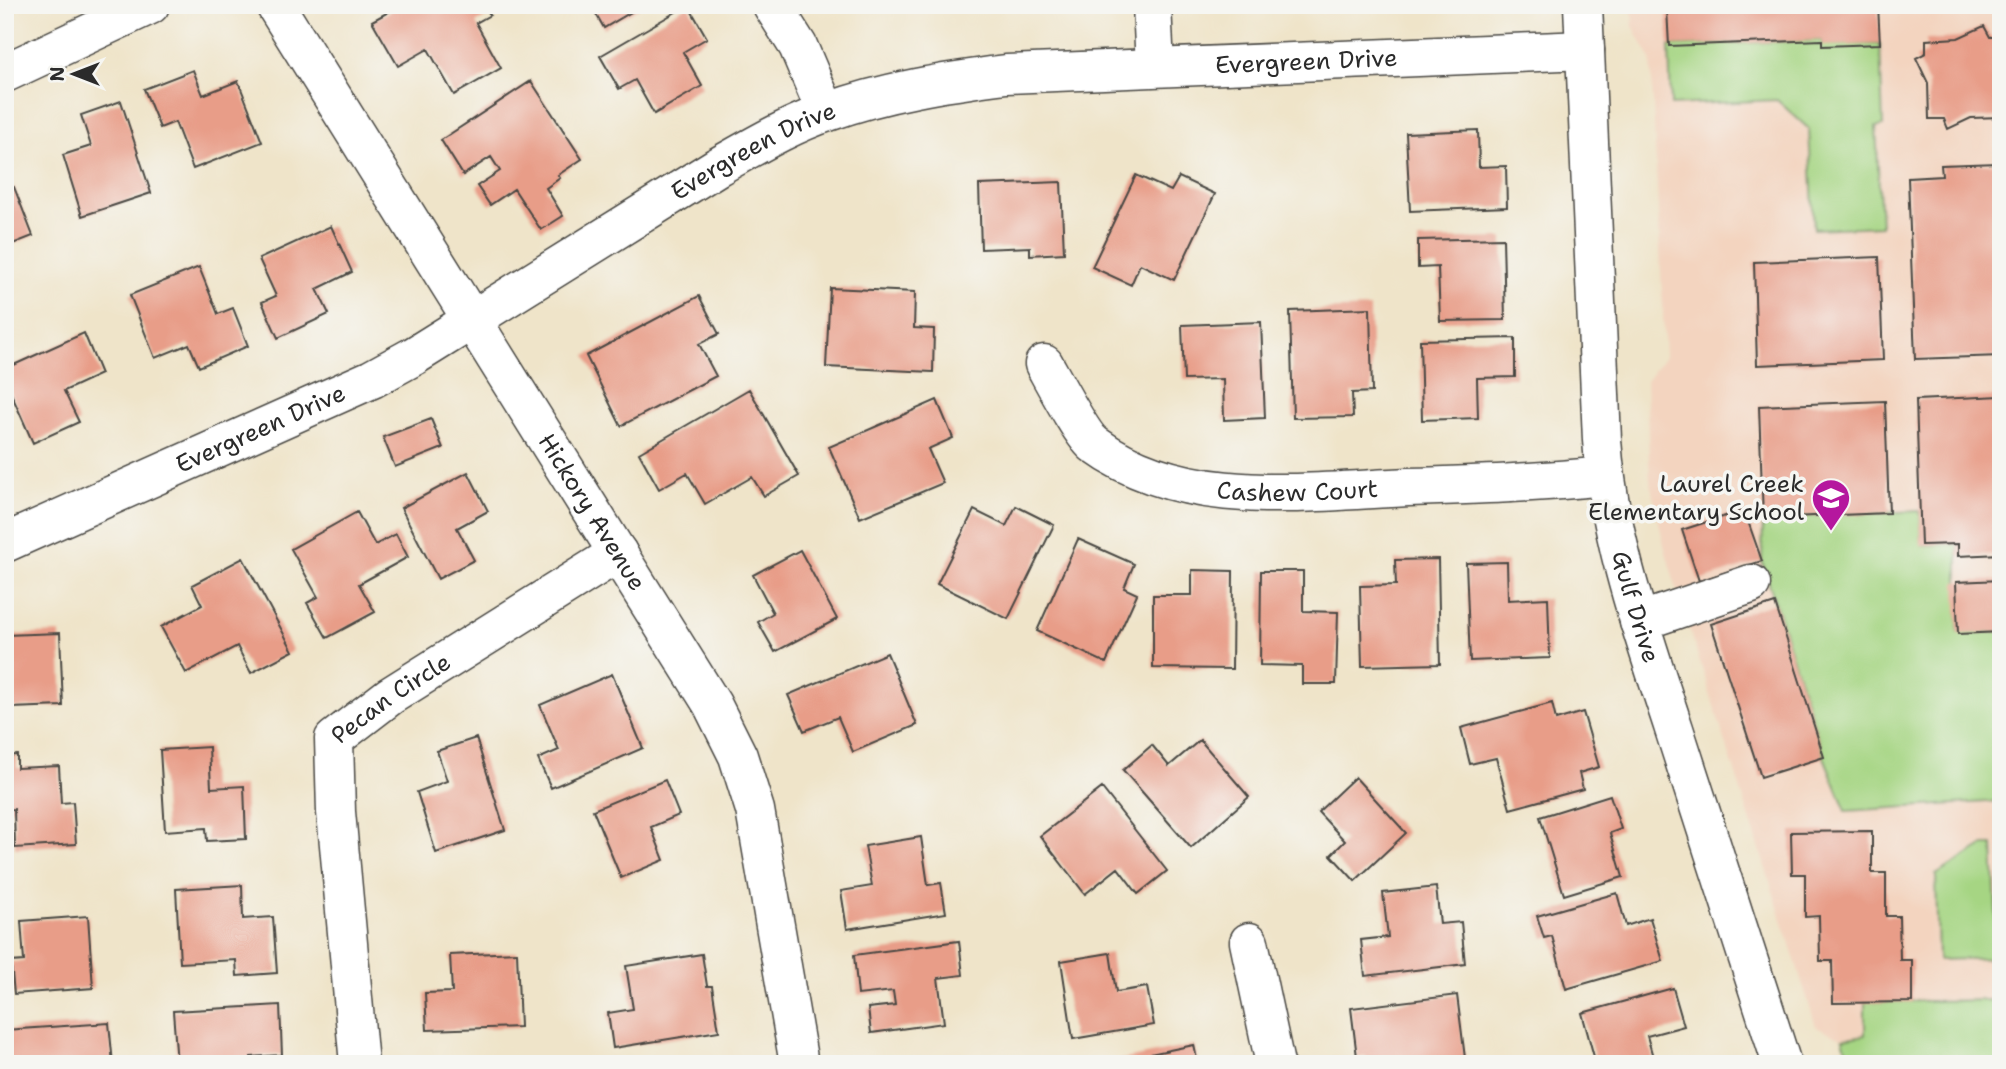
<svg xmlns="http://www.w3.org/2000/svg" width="2006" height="1069" viewBox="0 0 2006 1069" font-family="'Shantell Sans',sans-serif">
  <rect width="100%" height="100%" fill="#f6f6f2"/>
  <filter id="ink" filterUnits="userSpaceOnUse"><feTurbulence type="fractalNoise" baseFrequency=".0143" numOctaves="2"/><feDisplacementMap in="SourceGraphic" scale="14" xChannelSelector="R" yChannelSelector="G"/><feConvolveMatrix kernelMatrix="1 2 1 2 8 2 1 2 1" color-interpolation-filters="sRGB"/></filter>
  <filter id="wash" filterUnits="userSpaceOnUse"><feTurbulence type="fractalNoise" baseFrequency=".00686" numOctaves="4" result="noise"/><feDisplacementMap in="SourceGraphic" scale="28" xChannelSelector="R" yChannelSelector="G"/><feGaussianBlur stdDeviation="1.57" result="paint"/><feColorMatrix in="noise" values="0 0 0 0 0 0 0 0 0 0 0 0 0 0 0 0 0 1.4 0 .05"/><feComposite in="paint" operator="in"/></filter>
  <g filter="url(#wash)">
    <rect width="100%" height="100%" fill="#efe4c9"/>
    <path fill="#f3d4bf" d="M1632 5H2001V1064H1851L1843 1039 1816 1026 1676 587 1664 545 1650 481 1646 381 1665 356 1651 60 1633 26Z"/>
    <path fill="#a6d583" stroke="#688057" stroke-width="2" d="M1822 40V45L1880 44 1883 126 1876 127 1881 226 1814 229 1809 129 1777 100 1671 105 1669 46Z
      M1920 511 1922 545 1958 544V633L2001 632V801L1846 811 1824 757 1762 561 1763 518Z
      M1985 845H1993L1998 958 1938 960 1936 875Z
      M1999 1000 2001 1064H1851L1843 1039 1865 1035V1002Z"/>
    <g id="blocks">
      <path fill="#e89d88" d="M401 5H484L490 15 476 23 501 68 454 95 428 49 398 66 372 21Z
        M591 5H643L604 28Z
        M688 5 707 38 683 52 702 86 654 114 635 80 619 89 600 56Z
        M1670 5H1878L1880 44 1822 46V40L1669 46 1667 8Z
        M1984 26 1990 37H2001V117L1971 118 1948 129 1944 119H1929L1928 83 1916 58 1926 53V40L1958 38Z
        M193 70 203 95 238 81 262 142 193 169 175 122 160 128 144 89Z
        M531 81 582 159 558 175 560 178 546 188 563 216 541 230 514 189 490 205 477 186 500 171 491 157 463 175 441 140Z
        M121 101 151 193 82 216 63 155 91 146 81 115Z
        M1478 130 1479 167 1506 166 1507 207 1410 211 1406 133Z
        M1999 163 2001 356 1915 359 1908 178 1942 176 1941 165Z
        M1136 175 1171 191 1179 177 1215 194 1174 280 1140 264 1131 285 1092 267Z
        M1061 182 1064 253 1030 255V247L981 249 979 185Z
        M14 187 33 236 5 247V190Z
        M331 226 352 272 317 289 329 314 278 338 262 302 276 296 259 259Z
        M1503 238 1505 320 1440 321 1438 267 1418 268V240Z
        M1879 257 1883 360 1757 365 1754 262Z
        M199 267 218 314 233 308 248 346 199 367 189 344 155 358 130 295Z
        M830 288 915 292 914 328 934 329 933 372 826 367Z
        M699 296 719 334 699 344 716 376 621 426 586 356Z
        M1370 308 1372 392 1352 393 1353 417 1293 418 1290 311Z
        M1261 322 1265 418 1224 420 1223 379 1184 380 1182 325Z
        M84 333 101 374 64 391 79 422 33 443 5 380V369Z
        M1515 338V377L1477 378 1478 418 1422 420 1420 340Z
        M749 389 799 476 764 496 752 477 705 504 687 473 659 489 639 453Z
        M2001 396V554L1958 556V544L1921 545 1916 400Z
        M937 400 953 438 928 449 943 483 860 518 829 447Z
        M1885 401 1889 513 1763 518 1759 406Z
        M431 419 443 448 395 467 383 437Z
        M468 472 488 511 457 528 474 560 438 579 401 508Z
        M1016 506 1054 525 1008 619 937 584 974 510 1006 526Z
        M1744 510 1762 561 1699 581 1682 530Z
        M357 512 375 545 396 534 408 557 359 584 375 612 327 638 307 603 318 597 291 549Z
        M1078 539 1134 564 1124 588 1137 594 1106 663 1037 631Z
        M800 550 837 619 775 652 758 622 773 613 753 575Z
        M243 558 293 651 251 673 237 646 186 673 161 627 202 605 192 585Z
        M1438 559 1440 664 1362 666 1360 586 1396 585 1395 560Z
        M1507 562 1508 600 1548 598 1550 658 1470 661 1466 563Z
        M1192 570 1233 571 1232 669 1153 668V595H1192Z
        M1261 571H1303V611L1338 612 1336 684H1302V666L1260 665Z
        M2001 580V632L1958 634 1956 582Z
        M1775 603 1824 757 1761 777 1711 624Z
        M60 633 63 706 11 708 12 726H5V635Z
        M887 653 917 725 853 752 838 717 804 731 788 695Z
        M612 674 643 748 551 788 538 759 559 750 540 705Z
        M1552 703 1556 720 1583 712 1599 767 1579 773 1583 789 1510 809 1496 758 1470 764 1461 728Z
        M476 738 505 830 436 853 417 792 447 781 437 751Z
        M1200 740 1249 797 1191 848 1123 770 1152 745 1169 766Z
        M209 747 211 788 244 786 246 839 207 841 206 828 165 831 160 750Z
        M17 755V768L59 766 61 803 73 802 76 844 15 848 14 809 5 810V756Z
        M1355 777 1406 833 1355 881 1331 855 1345 841 1318 812Z
        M665 780 679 815 651 827 664 860 621 878 593 810Z
        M1102 788 1167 871 1138 894 1118 868 1085 894 1040 836Z
        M1610 795 1621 829 1610 833 1623 877 1564 895 1540 817Z
        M1872 831V873H1886V916H1899L1900 960H1912V1002L1833 1003 1832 961H1820L1819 916 1805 917V874H1792L1791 832Z
        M921 837 928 885 941 883 946 913 847 929 841 891 872 886 865 846Z
        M242 885 243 919 273 917 277 973 237 976 236 960 180 963 176 889Z
        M1436 887 1440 924 1461 922 1465 964 1365 976 1361 940 1388 937 1383 893Z
        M1617 893 1626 926 1650 918 1663 961 1566 989 1552 936 1544 938 1537 916Z
        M88 916 93 988 14 994 11 962 24 961 21 921Z
        M959 941 963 975 938 978 944 1023 871 1033 868 1008 895 1005 893 991 858 995 854 955Z
        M517 952 520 1027 427 1030 425 993 452 992 450 955Z
        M1110 953 1116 992 1147 987 1154 1025 1073 1039 1061 961Z
        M702 954 707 986H712L719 1031 613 1048 608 1013 633 1009 626 966Z
        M1673 988 1684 1026 1647 1036 1655 1064H1596L1582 1013Z
        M1457 995 1465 1058 1446 1061V1064H1367L1366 1056 1357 1057 1351 1008Z
        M280 1005 282 1055 251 1057V1064H177L173 1011Z
        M109 1023 113 1064H7L5 1030Z
        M1194 1045 1198 1064H1117L1116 1061Z
        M471 1057 472 1064H432V1059Z"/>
    </g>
  </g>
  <g filter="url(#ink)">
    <use href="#blocks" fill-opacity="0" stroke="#484743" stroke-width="2"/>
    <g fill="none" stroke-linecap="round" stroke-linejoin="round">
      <g stroke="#484743" stroke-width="41">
        <g id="minor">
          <path id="s1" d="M275 5 712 704 738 756 755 810 799 1064"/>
          <path d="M772 5 798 46 826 112"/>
          <path d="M1152 5 1155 67"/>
          <path id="s2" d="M1583 5 1602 440C1609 540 1643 634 1674 729 1710 840 1746 952 1782 1064"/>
          <path d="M5 73 150 5"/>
          <path id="s3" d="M1044 364C1053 380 1083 437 1095 445 1184 510 1305 492 1408 487 1474 485 1539 483 1604 476"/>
          <path id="s4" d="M5 543 372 379 414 356 717 167C753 147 789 125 828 112 885 91 945 82 1006 74L1585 50"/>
          <path d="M1639 622 1751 584"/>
          <path d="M1249 942 1275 1064"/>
          <path id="s5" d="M359 1064 336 812 334 739 390 696 618 553"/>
        </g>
      </g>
      <use href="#minor" stroke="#fff" stroke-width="38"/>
    </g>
  </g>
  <defs>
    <g id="school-pin" transform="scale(2.0125)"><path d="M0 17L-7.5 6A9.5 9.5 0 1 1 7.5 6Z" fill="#b5179e" stroke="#f6f6f2"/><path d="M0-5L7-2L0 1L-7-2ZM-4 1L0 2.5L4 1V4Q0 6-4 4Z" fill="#fff"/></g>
  </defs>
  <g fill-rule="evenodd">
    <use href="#school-pin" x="1831" y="498"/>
  </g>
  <g text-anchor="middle" stroke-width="7" stroke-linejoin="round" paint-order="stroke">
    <g font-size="24" fill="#2b2b2b" stroke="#f6f6f2">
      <text dy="8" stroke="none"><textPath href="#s4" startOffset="1414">Evergreen Drive</textPath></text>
      <text dy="8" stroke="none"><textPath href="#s4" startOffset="847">Evergreen Drive</textPath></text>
      <text dy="8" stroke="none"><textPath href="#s4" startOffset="280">Evergreen Drive</textPath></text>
      <text dy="8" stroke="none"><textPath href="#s3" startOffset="308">Cashew Court</textPath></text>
      <text dy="8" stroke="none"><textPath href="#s1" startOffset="598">Hickory Avenue</textPath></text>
      <text dy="8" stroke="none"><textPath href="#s2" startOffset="606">Gulf Drive</textPath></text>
      <text dy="8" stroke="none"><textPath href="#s5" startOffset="396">Pecan Circle</textPath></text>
    </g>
    <g font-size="24" fill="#2b2b2b" stroke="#f6f6f2" text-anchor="end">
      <text x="1804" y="492">Laurel Creek<tspan x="1804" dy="28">Elementary School</tspan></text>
    </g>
  </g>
  <rect width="2006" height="1069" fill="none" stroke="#f6f6f2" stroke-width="28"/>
  <g transform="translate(74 74) rotate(270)" stroke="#f6f6f2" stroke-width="5" paint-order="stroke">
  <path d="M0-5L12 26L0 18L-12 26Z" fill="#2b2b2b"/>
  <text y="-10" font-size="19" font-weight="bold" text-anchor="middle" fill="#2b2b2b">N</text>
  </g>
</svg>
